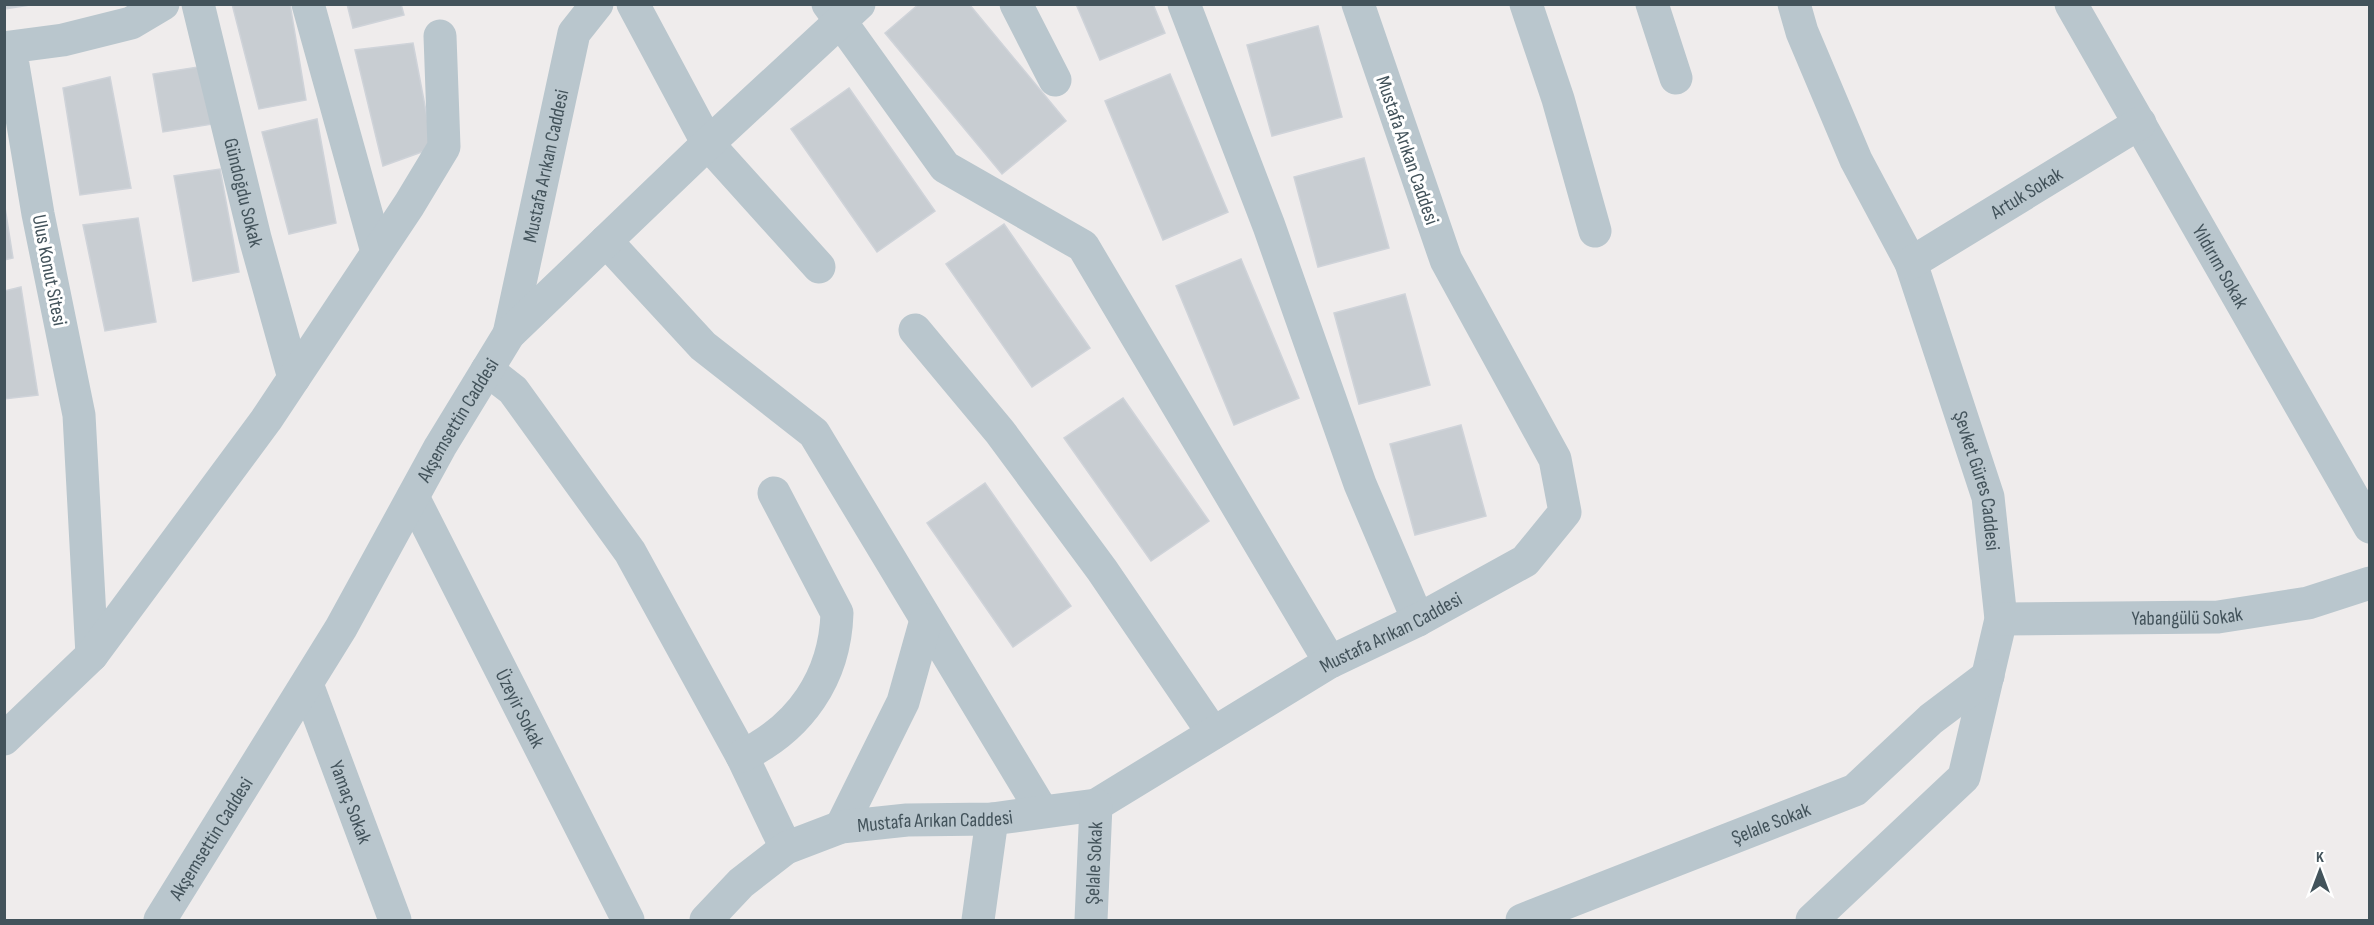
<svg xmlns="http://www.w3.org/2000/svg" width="2374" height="925" viewBox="0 0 2374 925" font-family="'Sofia Sans Condensed',sans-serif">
  <rect width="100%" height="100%" fill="#efecec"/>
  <path fill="#c8cdd2" stroke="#cfd3d9" stroke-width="1.5" d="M4 4H36L4 9Z
    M232 4H290L306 100 259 109Z
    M347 4H401L404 15 353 28Z
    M919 4H969L1066 121 1002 174 885 33Z
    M1076 4H1153L1165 33 1100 60Z
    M1318 26 1342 117 1272 136 1247 45Z
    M413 43 433 148 383 166 355 50Z
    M204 66 213 124 163 132 153 74Z
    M1170 74 1228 212 1163 240 1105 101Z
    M110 77 131 188 80 195 63 88Z
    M849 88 935 211 877 252 791 129Z
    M317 119 336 223 289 234 262 132Z
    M1364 158 1389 248 1318 267 1294 177Z
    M220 169 239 272 193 281 174 176Z
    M4 201 13 258 4 260Z
    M138 218 156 322 105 331 83 225Z
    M1004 224 1090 348 1032 387 946 264Z
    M1241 259 1299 398 1234 425 1176 286Z
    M21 287 38 395 4 399V291Z
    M1405 294 1430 385 1359 404 1334 313Z
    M1123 398 1209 521 1151 561 1064 438Z
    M1461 425 1486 516 1415 535 1390 444Z
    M985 483 1071 606 1013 647 927 523Z"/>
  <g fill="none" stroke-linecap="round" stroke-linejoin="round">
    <g stroke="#b9c6cd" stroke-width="33">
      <path id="s1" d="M198 4 255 238 294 378"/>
      <path d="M308 4 377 252"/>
      <path d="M633 4 708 144 819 267"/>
      <path d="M828 4 945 167 1083 246 1330 662"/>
      <path d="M1016 4 1055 80"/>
      <path d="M1184 4 1269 226 1360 484 1418 620"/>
      <path d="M1526 4 1558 99 1595 231"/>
      <path d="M1652 4 1676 78"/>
      <path id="s2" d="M1794 4 1802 32 1856 160 1911 263 1988 497 2001 619 1964 777 1812 920"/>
      <path id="s3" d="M2071 4 2370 527"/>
      <path d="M606 241 703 346 814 433 1042 811"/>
      <path id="s4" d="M1911 263 2140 123"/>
      <path d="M915 330 1000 432 1102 570 1213 733"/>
      <path id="s5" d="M509 334 574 33 597 4"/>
      <path d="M487 370 513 390 630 552 742 756 786 848"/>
      <path id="s6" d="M413 497 628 920"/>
      <path id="s7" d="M2001 619 2218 617 2308 603 2370 583"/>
      <path d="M92 655 79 415 38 214 10 47 63 40 131 23 163 4"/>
      <path id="s8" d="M307 684 395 920"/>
      <path d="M4 739 92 655 266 420 409 205 444 147 440 36"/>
      <path d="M742 756C800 728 835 678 837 613L774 493"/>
      <path d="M841 827 903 702 926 620"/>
      <path id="s9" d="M160 920 341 628 440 447 509 334 700 151 859 4"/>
      <path id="s10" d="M706 920 741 883 786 848 841 827 907 820 992 819 1096 805 1330 662 1418 620 1525 561 1565 512 1555 459 1446 260 1358 4"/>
      <path d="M978 920 992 819"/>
      <path id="s11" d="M1091 920 1096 805"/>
      <path id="s12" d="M1522 920 1855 790 1931 719 1988 676"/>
    </g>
  </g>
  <g text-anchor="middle" stroke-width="6" stroke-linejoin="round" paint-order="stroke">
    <g font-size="20" fill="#43535b" stroke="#fff">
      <text transform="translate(1408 150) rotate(71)" y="7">Mustafa Arıkan Caddesi</text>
      <text dy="7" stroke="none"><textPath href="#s5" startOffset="172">Mustafa Arıkan Caddesi</textPath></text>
      <text dy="7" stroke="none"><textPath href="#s1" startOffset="194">Gündoğdu Sokak</textPath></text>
      <text dy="7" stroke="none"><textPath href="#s4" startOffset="135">Artuk Sokak</textPath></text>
      <text dy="7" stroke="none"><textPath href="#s3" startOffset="302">Yıldırım Sokak</textPath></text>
      <text transform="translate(50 270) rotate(79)" y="7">Ulus Konut Sitesi</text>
      <text dy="7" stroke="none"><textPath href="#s9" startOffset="582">Akşemsettin Caddesi</textPath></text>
      <text dy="7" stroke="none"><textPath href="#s2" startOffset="513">Şevket Güres Caddesi</textPath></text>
      <text dy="7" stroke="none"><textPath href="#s7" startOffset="186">Yabangülü Sokak</textPath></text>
      <text dy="7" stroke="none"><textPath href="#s10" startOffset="765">Mustafa Arıkan Caddesi</textPath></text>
      <text dy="7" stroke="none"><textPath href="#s6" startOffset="237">Üzeyir Sokak</textPath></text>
      <text dy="7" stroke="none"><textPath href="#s8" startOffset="126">Yamaç Sokak</textPath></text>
      <text dy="7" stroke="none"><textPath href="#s10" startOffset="261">Mustafa Arıkan Caddesi</textPath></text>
      <text dy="7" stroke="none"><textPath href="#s12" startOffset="267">Şelale Sokak</textPath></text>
      <text dy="7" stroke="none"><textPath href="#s9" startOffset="96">Akşemsettin Caddesi</textPath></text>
      <text dy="7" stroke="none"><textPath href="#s11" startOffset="57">Şelale Sokak</textPath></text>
    </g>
  </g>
  <rect width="2374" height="925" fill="none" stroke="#43535b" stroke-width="12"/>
  <g transform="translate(2320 871)" stroke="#ffffff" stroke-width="4.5" paint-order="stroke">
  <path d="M0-4.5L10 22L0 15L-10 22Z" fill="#43535b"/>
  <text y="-9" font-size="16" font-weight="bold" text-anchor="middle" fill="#43535b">K</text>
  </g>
</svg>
